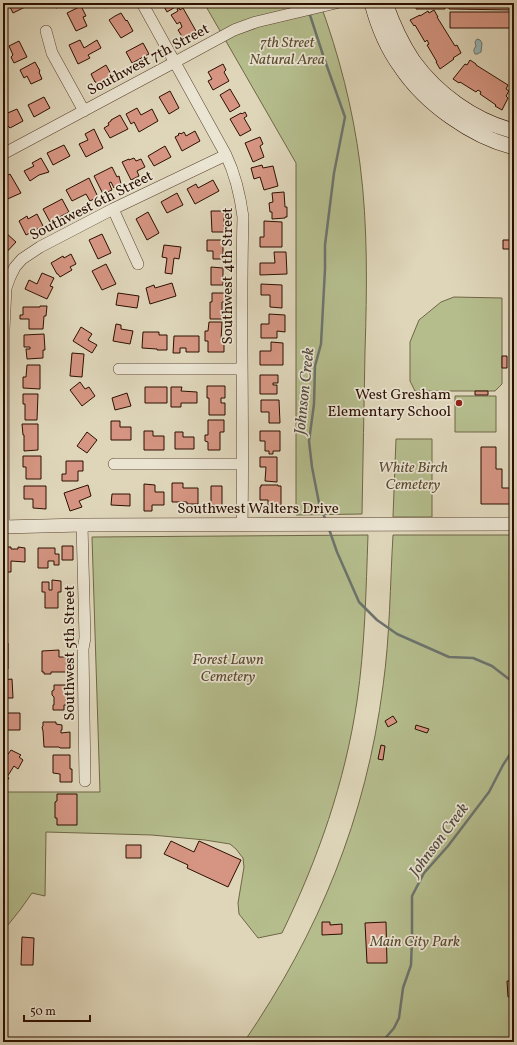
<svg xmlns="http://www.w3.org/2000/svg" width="517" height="1045" viewBox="0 0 517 1045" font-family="Vollkorn,serif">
  <rect width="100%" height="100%" fill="#dfd6ba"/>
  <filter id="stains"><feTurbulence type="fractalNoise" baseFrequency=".005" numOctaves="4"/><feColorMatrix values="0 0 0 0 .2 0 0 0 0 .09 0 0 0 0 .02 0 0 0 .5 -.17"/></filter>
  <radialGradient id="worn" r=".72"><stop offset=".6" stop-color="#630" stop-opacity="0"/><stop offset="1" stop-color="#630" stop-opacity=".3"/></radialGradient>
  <path fill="#b5bd8d" stroke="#706646" d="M204 3H320C339 55 353 109 360 164 368 226 367 289 365 351 364 405 363 460 362 514L296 515V163Z
    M454 297 502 298V384L495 391H415L410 381V342L419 320 441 302Z
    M455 396H496V432H455Z
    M396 439H432V517H393Z
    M368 535C366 590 365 646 357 701 345 782 318 859 282 933L258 938 239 914 238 903 244 867 243 858 236 849 230 844 205 840 152 835 46 832 45 896 32 893 20 910 3 931V792H100L92 537Z
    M393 535H514V1042H244C319 932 366 818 383 686 390 636 390 585 393 535Z"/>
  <path fill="#96b7b8" stroke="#6c746e" d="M477 39 480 40 482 43 481 52 477 54H475C473 50 474 49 476 46L475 42Z"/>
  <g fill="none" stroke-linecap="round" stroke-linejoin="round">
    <path stroke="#6c746e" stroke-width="2.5" d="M309 12 323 55 345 117 334 173 325 245V269L321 344 315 366 314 404 309 441 312 467 319 503 326 521
      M329 529 337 552 359 602 377 620 397 634 449 657 473 658 492 666 514 683
      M382 1042 394 1028 399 1018 403 988 411 965 412 939V896L424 873 448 846 489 792 503 765 514 748"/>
  </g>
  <path fill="#d59582" stroke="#2c0f00" d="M8 3H33L13 13Z
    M45 3H59L57 8 45 4Z
    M102 3H114L105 8Z
    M162 3H175L177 6 167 12Z
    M416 3H445V9H416Z
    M449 3H514V10L449 9Z
    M81 6 86 16 83 17 87 26 76 31 67 13Z
    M179 8 180 10 183 8 196 31 183 38 178 30 182 27 180 22 177 24 171 15 178 11 177 9Z
    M434 10 438 17H437L455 46 457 45 461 53 453 58 454 59 440 69 436 62H437L427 45 429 44 427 40 425 42 415 25 414 26 410 20 420 15V16L428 11 429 13Z
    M450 12H514V28H450Z
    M121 13 126 21 127 20 133 31 121 38 109 20 115 16Z
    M511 32H514V68H511Z
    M80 40 84 48 97 40 101 48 88 55 90 58 78 64 69 45Z
    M19 41 27 57 14 63 11 57 13 55 9 46Z
    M143 43 149 54 132 63 126 52Z
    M470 60 476 64V65L508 85 506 89 509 91 506 96 508 98 502 110 495 106 496 105 480 94 481 92 478 90 476 92 460 82 459 83 453 79 465 64 467 65Z
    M35 62 40 71 39 72 42 79 31 84 27 76 24 78 20 70Z
    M223 64 226 70 224 72 229 81 213 90 208 81 212 79 208 72Z
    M106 65 112 76 97 84 96 82H95L91 74Z
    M511 75H514V111H511Z
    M230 89 240 106 230 112 220 95Z
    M170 91 179 108 169 114 159 97Z
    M44 97 50 108 34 117 28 105Z
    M137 108 141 115 152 109 158 121 139 132 134 122 131 124 126 114Z
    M17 109 23 121 10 128 8 126 4 128 3 126V115Z
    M245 112 247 116 244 118 251 130 240 136 230 119 241 113 242 114Z
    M120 115 128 129 110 138 104 128 109 125 108 123 111 121V120Z
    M94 129 103 148 86 157 79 144 88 140 85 134Z
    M195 131 200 141 182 151 175 137 179 135 178 134 180 133 181 134 184 132 186 136Z
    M260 137 263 144 260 146 264 157 253 162 245 143Z
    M64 145 70 156 53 165 47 153Z
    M165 146 171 157 154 166 148 156Z
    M41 158 49 172 39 175 30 181 24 171 34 166 32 163Z
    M134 158 136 161 141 159 145 167 137 171 139 176 131 180 122 162 129 159V160Z
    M262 165 263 168 273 166 278 186 264 190 260 177 254 179 251 168Z
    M112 167 117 177 119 176 121 184 114 188 111 182 109 183 112 190 103 194 94 176Z
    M10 174 21 193 3 201V186L4 185 3 178Z
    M89 178 98 197 90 201 86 194 72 201 66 190Z
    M213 180 219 191 195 204 187 189 196 184 198 188Z
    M284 192 285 207H287V217H285V218L272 219V212H270L269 203 273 202 272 193Z
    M177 193 183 205 167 213 161 202Z
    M62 199 69 212 50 222 43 209Z
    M211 211H224V232H212Z
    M148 212 159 233 147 240 136 219Z
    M37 214 43 226 26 235 19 221 27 216 28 219Z
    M264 221 282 222V247H260V237H264Z
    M6 233 16 242 3 256V237Z
    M102 234 111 253 98 259 89 240Z
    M207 240H223V259H213V251H207Z
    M503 240H514V251V249H503Z
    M164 245 181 247 179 259 174 258 172 274 165 273 167 258 162 257Z
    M274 252H286L287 274 260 275V263H275Z
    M71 254 76 264 70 267 72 270 60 277 58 274H57L51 263 63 256 64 258Z
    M106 264 116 284 102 290 92 271Z
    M211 267 223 268V285H211Z
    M42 273 54 278 50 286 53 287 47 299 25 289 29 280 37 284Z
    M172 283 176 296 150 304 146 288 154 285 155 288Z
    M261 284 282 285V308L270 307V295H261Z
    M118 293 139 296 137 308 116 305Z
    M212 293H227L226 302H222V319H210V302H212Z
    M40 306H47L46 316H44L43 329H29V319H20V315H23V307H40Z
    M269 314 285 315V332L277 331V338H261V324H269Z
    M209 322H222L221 341H224V352H208V341H205V331H208Z
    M116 324 121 325V329L133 331 130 344 113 341Z
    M81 327 92 334 88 340 97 345 92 353 73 341Z
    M143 332H159V335H167V350H157V349L142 348Z
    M44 334 45 350H43V358L27 359 26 349H30V347H24V335Z
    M174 336H199V352H186V348H180V353H173Z
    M271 342 283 343V365H260V351H271Z
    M72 353 84 354 82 377 70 376Z
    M502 356H507V368H502Z
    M27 365H40V389L23 388V377H26Z
    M510 370H514V388H510Z
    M260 375H278V383H273V385H277V394H260Z
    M80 382 85 389 89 387 95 396 82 406 70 390Z
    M207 386H225V398H221V403H225V415H209V398H207Z
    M145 387H167V403H145Z
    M171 387H182L181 391 197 392V403H181V407H171Z
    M475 391H488V395H475Z
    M127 393 131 406 115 410 112 398Z
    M23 394H38L37 420H25V404H23Z
    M261 400H279L280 423H269V412H261Z
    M208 420H224V432H220V450H208V442L205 441V435H208Z
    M111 421H120V427H131V440H111Z
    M22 424H38V450L24 451V435H23Z
    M144 431H153V436H164V450H144Z
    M260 431H280V451H273V454H269V451H265V441H260Z
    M87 432 97 440 87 453 77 446Z
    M175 432H183V437H194V449H175Z
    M481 447H496V469H502V488H514V504H481Z
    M23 456H41V479H26V467H23Z
    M260 457H277V482L265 481 266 467H260Z
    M66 461H83V471H78V481H62V474H66Z
    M172 483H183V488H198V504H187V502H172Z
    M144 484 155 485V492H164V505H152V511H144Z
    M88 485 91 496 79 501 82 507 70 511 64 493Z
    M261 485H278V486H281V509H268V500H260V487H261Z
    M24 486H46V509L33 508V499H24Z
    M211 486H222V506L211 505Z
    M112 494H130V506L111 505Z
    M62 546H73V560H62Z
    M4 547H11V549H18V547L25 548V562L11 561V572H4Z
    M38 548H55V554H59V565H54V561H48V568H38Z
    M52 580 61 581V592H58V608H45V592H42V582H49V590H52Z
    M3 643H8V669H3Z
    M59 650V657H66L67 672H51V674H44V672H42V651Z
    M12 679 13 698H3V680Z
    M54 685H67L68 697H66V705H64V710H53V705H54V697L52 695V691L54 690Z
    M3 713H20V730H7V737H3Z
    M393 716 397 722 388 727 385 721Z
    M43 722H56V724L62 725V730H61V733L70 732V748H60L59 747H44L43 731 42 727 43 726Z
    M416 725 429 729 427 733 415 729Z
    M381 745 385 746 383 760 378 759Z
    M11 750 21 755 19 757 23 760 18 769 14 766 7 777 9 778 3 786V761Z
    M53 755H70V769H72V782H60V774L53 773Z
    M57 794H77V825H57V818H55V802L57 801Z
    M171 841 194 852 199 841 241 860 228 887 187 868 188 865 164 854Z
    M126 845H141V858H126Z
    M322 922H330V925L342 924V934L322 935Z
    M386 922 387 963H367L365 923Z
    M22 937 34 938 33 965H21Z
    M507 981H514V997H508Z"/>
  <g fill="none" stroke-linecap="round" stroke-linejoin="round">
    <g stroke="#59412e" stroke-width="12">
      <path id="minor" d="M142 3 226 155C236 176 240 194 243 217 240 320 244 422 242 525
        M46 31 52 53 84 111
        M3 154 175 62 234 30 256 22 336 3
        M113 209 138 264
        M119 369H242
        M114 464H243
        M82 525 85 638 83 649 85 781
        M4 527V329L6 288 10 277 15 267 22 259 40 247 113 209 226 155"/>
    </g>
    <g stroke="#59412e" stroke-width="14">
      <path id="tertiary" d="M3 527 82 525 514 524"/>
    </g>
    <g stroke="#2c0f00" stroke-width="16">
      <path id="secondary" d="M372 3C378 26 387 48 401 67 425 103 472 137 514 147
        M385 3C392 23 401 43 413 61 437 94 474 121 514 131"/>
    </g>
    <use href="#minor" stroke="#eae4d2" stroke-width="11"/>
    <use href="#tertiary" stroke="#eae4d2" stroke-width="13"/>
    <use href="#secondary" stroke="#eae4d2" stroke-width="15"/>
  </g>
  <circle fill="#8f2418" stroke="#eae4d2" stroke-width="1.5" cx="459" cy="403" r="4"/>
  <g text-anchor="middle" stroke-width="3.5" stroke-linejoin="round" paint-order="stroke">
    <g font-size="15" font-style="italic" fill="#5c4c31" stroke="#eae4d2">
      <text x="287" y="47">7th Street<tspan x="287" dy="17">Natural Area</tspan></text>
      <text x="413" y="472">White Birch<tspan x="413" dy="17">Cemetery</tspan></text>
      <text x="228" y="664">Forest Lawn<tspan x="228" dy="17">Cemetery</tspan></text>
      <text x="415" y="946">Main City Park</text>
    </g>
    <g font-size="15" fill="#2c0f00" stroke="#eae4d2">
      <text transform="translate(148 59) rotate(-28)" y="5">Southwest 7th Street</text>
      <text transform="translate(91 205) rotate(-27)" y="5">Southwest 6th Street</text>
      <text transform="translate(227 276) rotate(-90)" y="5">Southwest 4th Street</text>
      <text x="258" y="513">Southwest Walters Drive</text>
      <text transform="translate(69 653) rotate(-90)" y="5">Southwest 5th Street</text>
    </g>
    <g font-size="15" fill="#2c0f00" stroke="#eae4d2" text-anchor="end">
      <text x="451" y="399">West Gresham<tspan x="451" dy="17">Elementary School</tspan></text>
    </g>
    <g font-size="16" font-style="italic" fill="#514a40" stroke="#eae4d2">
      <text transform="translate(303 391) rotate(-84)" y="6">Johnson Creek</text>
      <text transform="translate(438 839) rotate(-53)" y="6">Johnson Creek</text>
    </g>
  </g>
  <rect width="517" height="1045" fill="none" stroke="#dfd6ba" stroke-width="16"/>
  <rect x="4" y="4" width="509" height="1037" fill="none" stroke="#2c0f00" stroke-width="2"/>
  <rect x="8" y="8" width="501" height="1029" fill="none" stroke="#2c0f00"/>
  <path d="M24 1015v6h66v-6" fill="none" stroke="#2c0f00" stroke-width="2"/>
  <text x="30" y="1015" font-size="12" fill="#2c0f00" stroke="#eae4d2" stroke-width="3" paint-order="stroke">50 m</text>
  <rect width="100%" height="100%" filter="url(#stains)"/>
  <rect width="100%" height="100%" fill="url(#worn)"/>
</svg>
